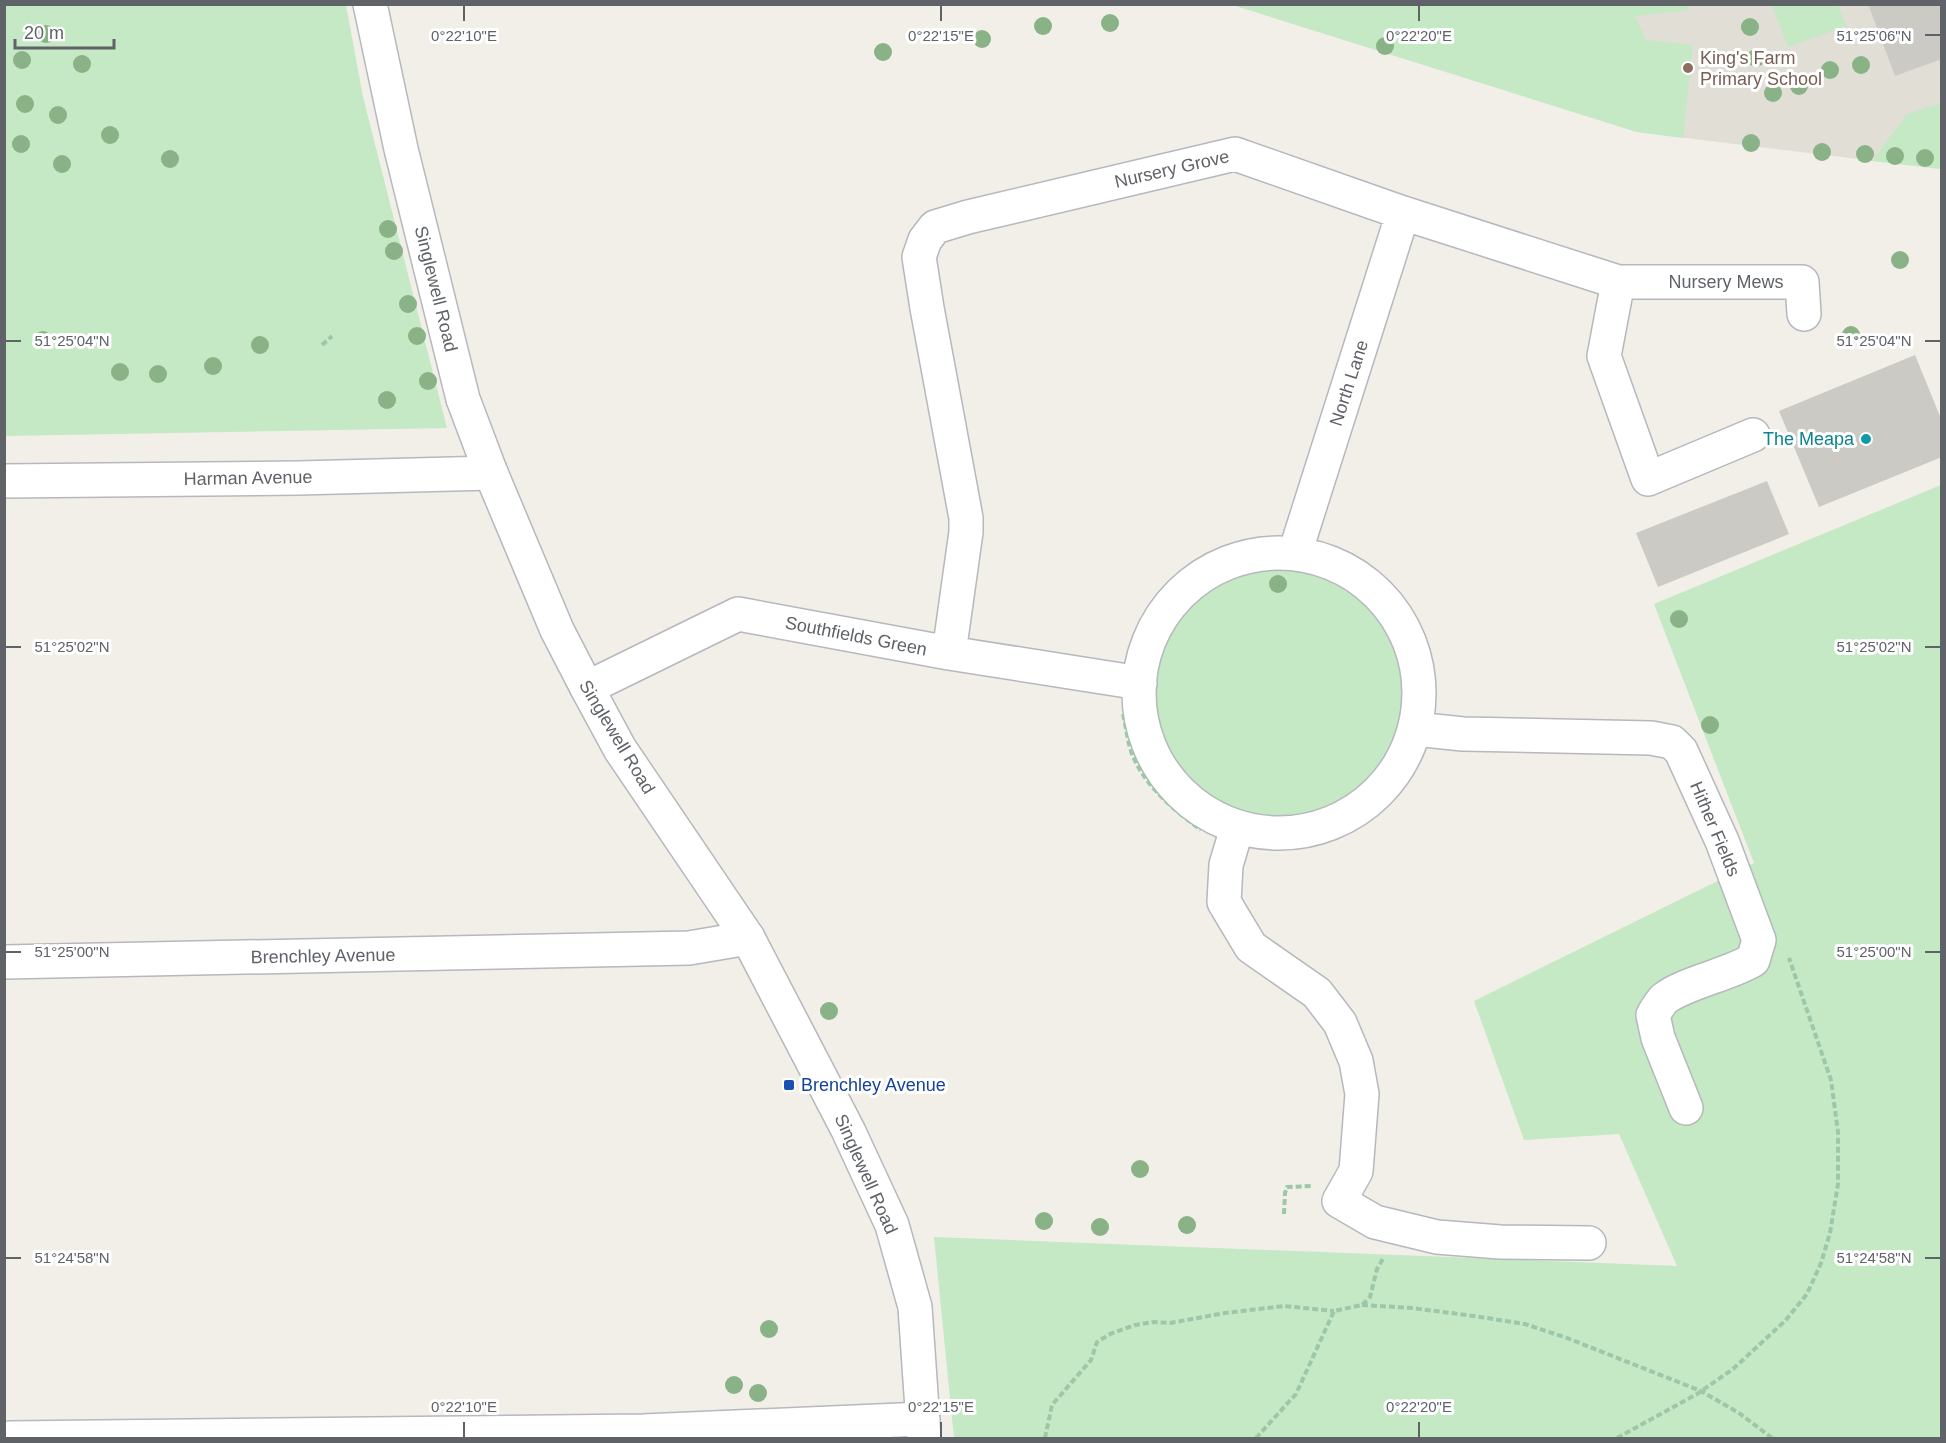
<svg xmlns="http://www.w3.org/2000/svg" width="1946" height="1443" viewBox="0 0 1946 1443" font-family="Helvetica,sans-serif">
  <rect width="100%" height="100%" fill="#f1efe8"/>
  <path fill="#e1ded6" d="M1233 5H1941V169L1637 132Z"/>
  <path fill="#c5e8c5" d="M4 5H346L363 97 447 428 5 436Z
    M1233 5H1689V10L1635 16 1646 40 1693 45 1683 138 1637 132Z
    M1772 5H1838L1846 26 1788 47Z
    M1941 103V169L1872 161 1907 114Z
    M1941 485V1438H954L934 1237 1677 1266 1619 1134 1524 1140 1474 1001 1754 863 1654 604Z
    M1151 693a127 127 0 1 1 254 0a127 127 0 1 1-254 0Z"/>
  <path fill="#cccac5" d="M1868 4H1942V59L1895 76Z
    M1915 355 1942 421V457L1819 507 1779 411Z
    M1767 481 1789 534 1658 587 1636 533Z"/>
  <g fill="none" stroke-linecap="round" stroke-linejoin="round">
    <g stroke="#b5b8bc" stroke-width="36">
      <path id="minor" d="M1618 282H1802L1804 314
        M4 481 299 478 491 473
        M1295 553 1403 213
        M1139 693a140 140 0 1 1 280 0a140 140 0 1 1-280 0Z
        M949 653 966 532V518L927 308 919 257 925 240 935 227 968 217 1235 154 1403 213 1618 282 1604 356 1648 479 1753 435
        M587 688 738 614 949 653 1140 683
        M1415 729 1463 734 1651 738 1672 742 1681 751 1722 841 1759 940 1753 960C1728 975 1684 983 1664 999 1660 1003 1656 1010 1653 1015L1658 1038 1686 1108
        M1237 828 1226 865 1224 902 1251 947 1317 993 1340 1023 1356 1061 1362 1094 1356 1171 1339 1201 1375 1222 1437 1237 1500 1242 1589 1243
        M4 962 689 948 748 938
        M10 1438 643 1431 923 1419"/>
    </g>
    <g stroke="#b5b8bc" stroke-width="36">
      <path id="tertiary" d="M370 4 401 149 463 399 491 473 557 630 587 688 620 749 748 938 848 1130 892 1225 915 1307 924 1438"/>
    </g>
    <path stroke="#9cc7a9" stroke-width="4" stroke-dasharray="6 3" stroke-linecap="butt" d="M322 345 332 336
      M1123 714C1126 726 1127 739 1131 751 1143 785 1173 809 1201 830
      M1284 1214 1285 1193 1287 1187 1311 1186
      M1362 1305 1412 1308 1474 1316 1525 1324 1567 1338 1701 1391 1739 1413 1772 1438
      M1045 1438 1052 1405 1091 1360 1097 1342 1110 1334 1135 1325 1154 1322 1170 1323 1225 1313 1284 1306 1334 1311
      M1256 1438 1296 1394 1334 1311 1362 1305 1370 1297 1377 1269 1384 1257
      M1617 1438 1697 1394 1733 1369 1785 1321 1807 1294 1821 1263 1830 1233 1838 1184V1132L1831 1080 1789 958"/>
    <use href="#minor" stroke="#fff" stroke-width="33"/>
    <use href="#tertiary" stroke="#fff" stroke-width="33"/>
  </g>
  <g fill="#89b387">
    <circle cx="1110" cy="23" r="9"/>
    <circle cx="1043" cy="26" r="9"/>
    <circle cx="1750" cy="27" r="9"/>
    <circle cx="46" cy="34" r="9"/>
    <circle cx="982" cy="39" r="9"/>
    <circle cx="1385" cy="46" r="9"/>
    <circle cx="883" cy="52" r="9"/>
    <circle cx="1756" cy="58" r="9"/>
    <circle cx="22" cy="60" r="9"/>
    <circle cx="82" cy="64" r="9"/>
    <circle cx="1861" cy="65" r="9"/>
    <circle cx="1830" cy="70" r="9"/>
    <circle cx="1799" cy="86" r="9"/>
    <circle cx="1773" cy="93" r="9"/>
    <circle cx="25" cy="104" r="9"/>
    <circle cx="58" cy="115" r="9"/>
    <circle cx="110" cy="135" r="9"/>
    <circle cx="1751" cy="143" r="9"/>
    <circle cx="21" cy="144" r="9"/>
    <circle cx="1822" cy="152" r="9"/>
    <circle cx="1865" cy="154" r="9"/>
    <circle cx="1895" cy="156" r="9"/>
    <circle cx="1925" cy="158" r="9"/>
    <circle cx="170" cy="159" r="9"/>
    <circle cx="62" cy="164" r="9"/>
    <circle cx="388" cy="229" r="9"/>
    <circle cx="394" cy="251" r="9"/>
    <circle cx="1900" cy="260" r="9"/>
    <circle cx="408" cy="304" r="9"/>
    <circle cx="1851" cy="335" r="9"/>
    <circle cx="417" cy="336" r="9"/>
    <circle cx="43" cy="340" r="9"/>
    <circle cx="260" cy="345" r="9"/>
    <circle cx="213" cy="366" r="9"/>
    <circle cx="120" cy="372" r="9"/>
    <circle cx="158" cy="374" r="9"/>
    <circle cx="428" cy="381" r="9"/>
    <circle cx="387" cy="400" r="9"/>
    <circle cx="1278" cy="584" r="9"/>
    <circle cx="1679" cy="619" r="9"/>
    <circle cx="1710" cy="725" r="9"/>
    <circle cx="829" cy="1011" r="9"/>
    <circle cx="1140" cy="1169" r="9"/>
    <circle cx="1044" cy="1221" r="9"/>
    <circle cx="1187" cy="1225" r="9"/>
    <circle cx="1100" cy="1227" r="9"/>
    <circle cx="769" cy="1329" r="9"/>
    <circle cx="734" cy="1385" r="9"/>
    <circle cx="758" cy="1393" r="9"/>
  </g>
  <path fill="none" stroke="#5f6368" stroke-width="2" d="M464 6V21M941 6V21M1419 6V21M1925 35H1940M6 341H21M1925 341H1940M6 647H21M1925 647H1940M6 952H21M1925 952H1940M6 1258H21M1925 1258H1940M464 1422V1437M941 1422V1437M1419 1422V1437"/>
  <circle fill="#8d6e63" stroke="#fff" stroke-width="2" cx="1688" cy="68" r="6"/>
  <circle fill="#0f9aa8" stroke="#fff" stroke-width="2" cx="1866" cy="439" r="6"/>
  <rect fill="#1a4fb4" stroke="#fff" stroke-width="2" x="783" y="1079" width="12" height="12" rx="3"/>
  <g text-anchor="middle" stroke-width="6" stroke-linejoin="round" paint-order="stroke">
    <g font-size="18" fill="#785e54" stroke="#fff" text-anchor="start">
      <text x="1700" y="64">King's Farm<tspan x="1700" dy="21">Primary School</tspan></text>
    </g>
    <g font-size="18" fill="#5f6368" stroke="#fff">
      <text transform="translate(1172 169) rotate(-13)" y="6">Nursery Grove</text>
      <text x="1726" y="288">Nursery Mews</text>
      <text transform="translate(436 289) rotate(76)" y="6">Singlewell Road</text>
      <text transform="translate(1349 383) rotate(-72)" y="6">North Lane</text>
      <text transform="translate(248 478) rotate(-1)" y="6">Harman Avenue</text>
      <text transform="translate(856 636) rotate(11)" y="6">Southfields Green</text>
      <text transform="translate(617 737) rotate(59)" y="6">Singlewell Road</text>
      <text transform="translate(1715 829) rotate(67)" y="6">Hither Fields</text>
      <text transform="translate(323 956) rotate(-1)" y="6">Brenchley Avenue</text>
      <text transform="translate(866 1174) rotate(66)" y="6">Singlewell Road</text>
    </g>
    <g font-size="18" fill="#0d838f" stroke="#fff" text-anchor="end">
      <text x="1854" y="445">The Meapa</text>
    </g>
    <g font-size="18" fill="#164399" stroke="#fff" text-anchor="start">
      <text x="801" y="1091">Brenchley Avenue</text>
    </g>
  </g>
  <g font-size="15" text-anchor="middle" fill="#5f6368" stroke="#fff" stroke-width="6" stroke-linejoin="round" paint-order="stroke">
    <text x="1874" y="41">51°25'06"N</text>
    <text x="464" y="41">0°22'10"E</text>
    <text x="941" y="41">0°22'15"E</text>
    <text x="1419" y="41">0°22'20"E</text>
    <text x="72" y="346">51°25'04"N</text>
    <text x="1874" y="346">51°25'04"N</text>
    <text x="72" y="652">51°25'02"N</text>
    <text x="1874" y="652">51°25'02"N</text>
    <text x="72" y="957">51°25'00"N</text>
    <text x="1874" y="957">51°25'00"N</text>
    <text x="72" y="1263">51°24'58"N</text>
    <text x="1874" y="1263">51°24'58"N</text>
    <text x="464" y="1412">0°22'10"E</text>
    <text x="941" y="1412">0°22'15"E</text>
    <text x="1419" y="1412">0°22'20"E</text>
  </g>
  <rect width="1946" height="1443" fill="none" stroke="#5f6368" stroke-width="12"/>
  <path d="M15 39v9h99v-9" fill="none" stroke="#5f6368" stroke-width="3"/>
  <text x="24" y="39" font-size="18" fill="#5f6368" stroke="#ffffff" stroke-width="4.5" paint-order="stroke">20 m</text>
</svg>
